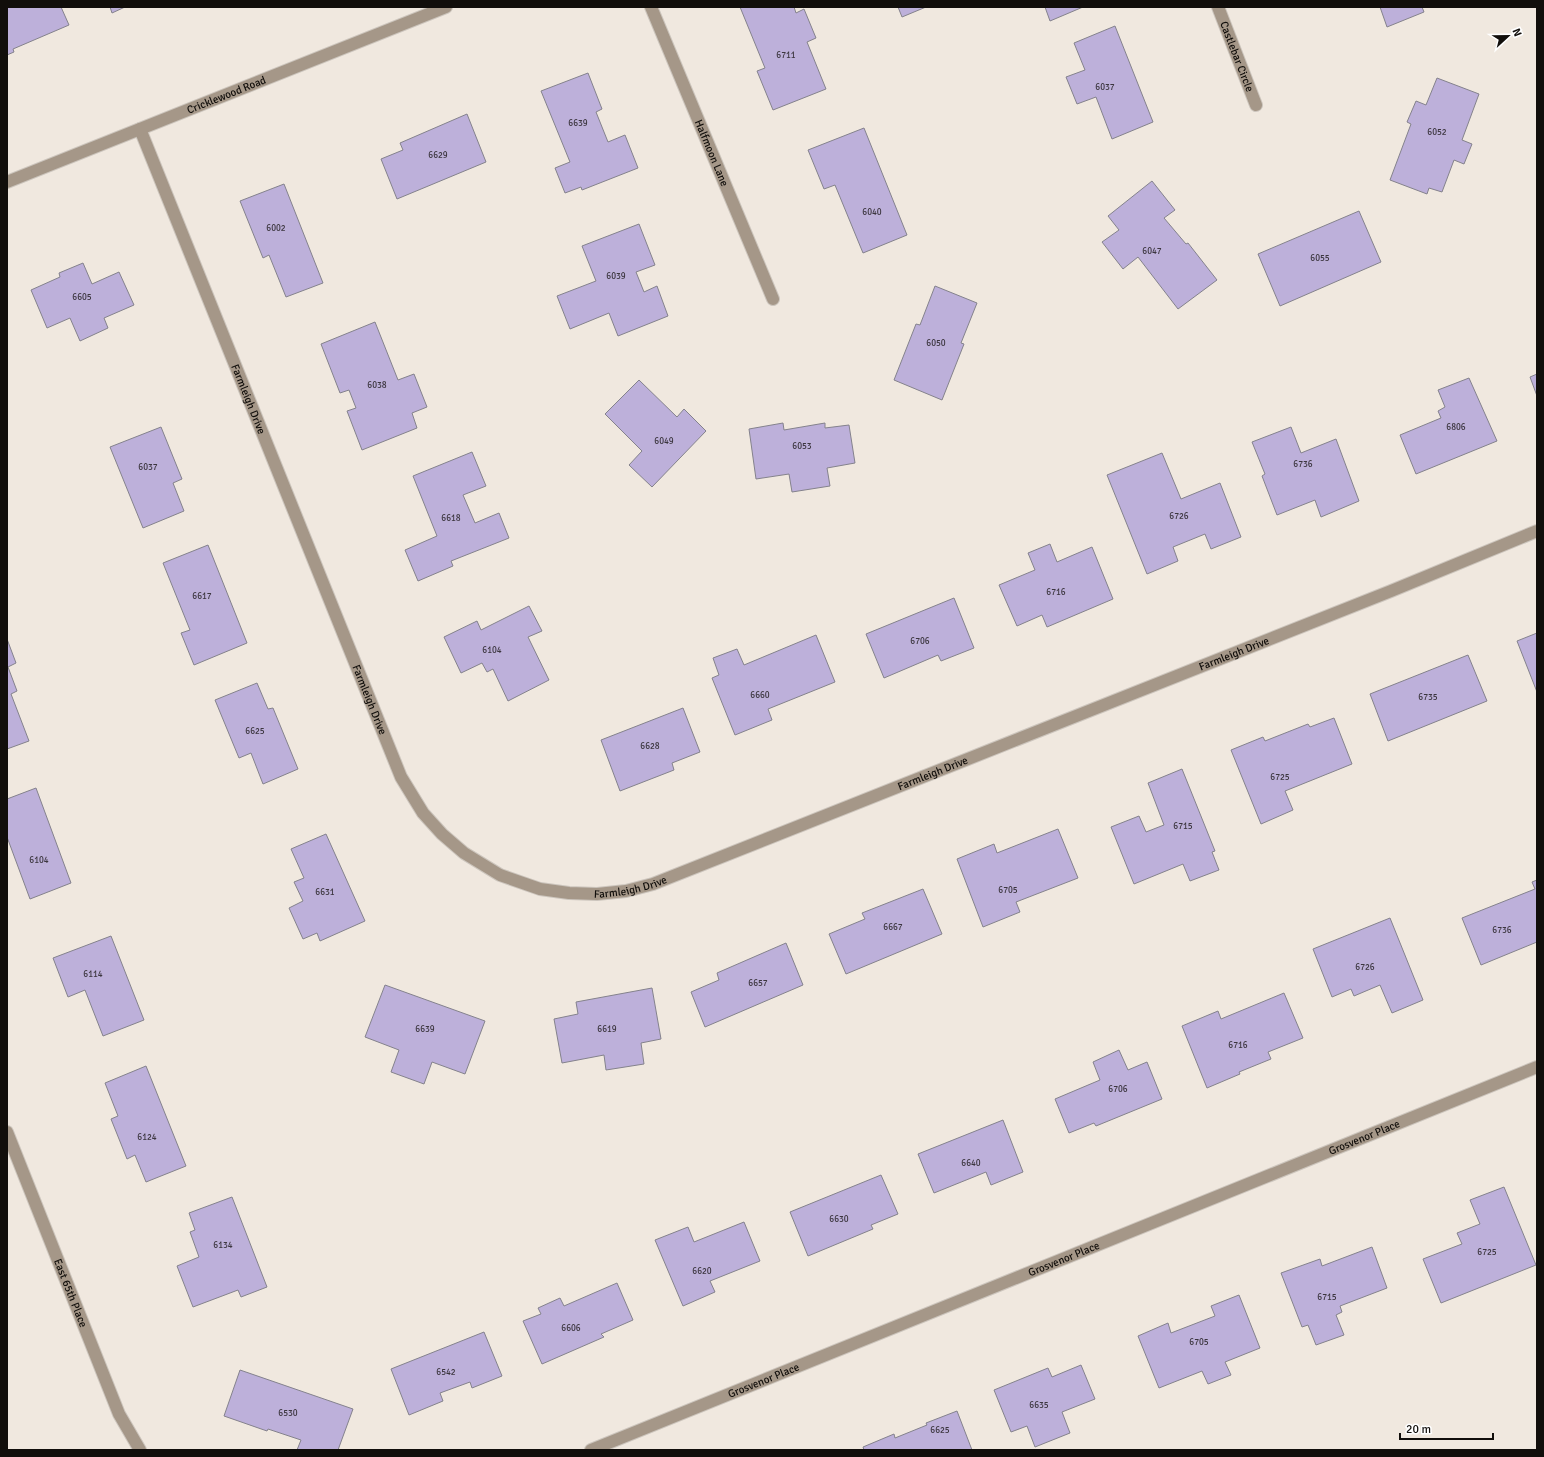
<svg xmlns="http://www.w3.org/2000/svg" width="1544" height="1457" viewBox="0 0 1544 1457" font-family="Signika,sans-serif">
  <rect width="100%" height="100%" fill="#f0e8df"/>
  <path fill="#bdb0da" stroke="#84828c" d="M7 7H61L69 25 13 49 14 52 7 55Z
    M110 7H125L112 13Z
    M740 7H794L796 13 804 9 816 38 807 42 826 89 773 110 757 71 765 68Z
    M898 7H926L902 17Z
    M1045 7H1083L1050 21Z
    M1380 7H1422L1424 12 1387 27Z
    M1115 26 1153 122 1112 139 1096 97 1077 104 1066 77 1085 70 1074 43Z
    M588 73 602 109 596 112 608 142 625 135 638 168 582 190 581 187 565 193 555 168 570 162 541 91Z
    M1437 78 1479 94 1462 140 1472 144 1464 164 1454 160 1442 192 1429 188 1427 194 1390 180 1411 124 1407 122 1416 101 1426 105Z
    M467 114 486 162 397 199 381 159 403 150 400 143Z
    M864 128 907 235 863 253 835 185 824 189 808 150Z
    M1152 181 1175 210 1164 218 1186 244 1188 243 1217 280 1178 309 1138 257 1123 269 1102 242 1119 230 1108 216Z
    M284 184 323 283 286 297 269 255 263 258 240 201Z
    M1359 211 1381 262 1280 306 1258 254Z
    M639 224 655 265 636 272 644 292 657 286 668 316 618 336 609 313 570 329 557 296 596 281 582 246Z
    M83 263 92 284 119 272 134 305 104 318 108 328 80 341 70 318 47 328 31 290 60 277 59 273Z
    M935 286 977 303 961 343 964 344 942 400 894 380 916 324 920 325Z
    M375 322 398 380 414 374 427 407 412 413 417 428 362 450 347 411 356 408 349 390 340 393 321 344Z
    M1537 374V396L1530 377Z
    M1469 378 1497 441 1416 474 1400 435 1441 418 1438 411 1445 407 1438 390Z
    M639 380 677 417 684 409 706 431 652 487 629 465 642 451 605 414Z
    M783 423 784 430 825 423V428L849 425 855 463 827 468 830 486 792 492 789 474 756 479 749 429Z
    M161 427 182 479 173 483 184 511 143 528 110 447Z
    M1291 427 1301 453 1336 439 1359 501 1321 517 1315 500 1277 515 1262 476 1265 474 1252 442Z
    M472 452 486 486 463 495 475 523 499 513 509 538 451 561 453 566 418 581 405 550 437 536 413 476Z
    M1162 453 1181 499 1220 483 1241 537 1211 549 1205 534 1173 547 1178 561 1147 574 1107 475Z
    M1050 544 1057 562 1092 547 1113 599 1047 627 1042 615 1017 626 999 585 1035 570 1028 553Z
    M208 545 247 643 194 665 181 633 190 630 163 563Z
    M954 598 974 648 941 661 938 655 884 678 866 634Z
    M529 606 542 631 528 637 549 680 508 701 493 669 487 672 482 663 461 673 444 637 477 621 481 630Z
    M1537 633V692L1517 641Z
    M816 635 835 682 768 709 772 720 735 735 712 678 719 675 713 658 737 649 744 665Z
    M7 639 16 663 8 667 17 691 11 694 29 741 7 749Z
    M1468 655 1487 701 1388 741 1370 694Z
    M257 683 268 709 273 708 298 769 263 784 251 753 239 758 215 700Z
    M683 708 700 752 672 763 674 770 620 791 601 740Z
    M1334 718 1352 764 1285 791 1293 810 1261 824 1231 750 1263 737 1265 741 1308 724 1310 727Z
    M1182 769 1215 851 1212 852 1219 870 1190 881 1183 864 1134 884 1111 827 1139 816 1146 832 1164 825 1148 783Z
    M36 788 71 883 30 899 7 837V799Z
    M1058 829 1078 878 1016 902 1020 912 983 927 957 859 994 844 997 853Z
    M326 834 365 921 320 941 317 933 303 939 289 908 303 901 294 882 304 878 291 849Z
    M1537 880V942L1481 965 1462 918 1535 889 1532 882Z
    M923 889 942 934 846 974 829 934 865 919 862 913Z
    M1390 918 1423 1000 1392 1013 1380 985 1354 996 1351 989 1332 997 1313 949Z
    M111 936 144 1020 103 1036 85 990 68 997 53 958Z
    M786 943 803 985 705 1027 691 992 719 980 717 973Z
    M385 985 485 1021 465 1074 432 1062 424 1084 391 1072 399 1050 365 1037Z
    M652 988 661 1039 641 1043 644 1064 606 1070 604 1055 562 1063 554 1019 578 1014 576 1002Z
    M1284 993 1303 1038 1268 1052 1271 1059 1239 1072 1240 1074 1207 1088 1182 1026 1218 1011 1221 1019Z
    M1119 1050 1128 1070 1147 1062 1162 1099 1096 1126 1094 1123 1069 1133 1055 1099 1100 1080 1093 1062Z
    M146 1066 186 1166 146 1182 135 1155 127 1159 111 1119 118 1116 105 1083Z
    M1003 1120 1023 1172 991 1185 986 1172 934 1193 918 1154Z
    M881 1175 898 1214 871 1225 873 1229 808 1256 790 1212Z
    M1504 1187 1536 1265 1441 1303 1423 1259 1462 1244 1457 1233 1480 1224 1470 1200Z
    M232 1197 267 1287 241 1297 238 1290 193 1307 177 1266 199 1257 190 1232 195 1230 189 1213Z
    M744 1222 760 1261 710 1281 715 1292 683 1306 655 1240 688 1227 694 1242Z
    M1372 1247 1387 1288 1340 1306 1342 1312 1336 1315 1344 1335 1316 1345 1308 1325 1302 1327 1281 1273 1320 1259 1322 1266Z
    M617 1283 633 1320 601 1334 604 1337 542 1364 523 1321 541 1314 538 1308 560 1298 564 1306Z
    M1239 1295 1260 1348 1225 1362 1231 1375 1208 1384 1202 1371 1159 1388 1138 1336 1168 1323 1171 1333 1215 1316 1211 1306Z
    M484 1332 502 1376 472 1388 470 1382 440 1393 443 1401 409 1415 391 1369Z
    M1081 1365 1095 1399 1062 1412 1070 1433 1035 1447 1027 1426 1011 1432 994 1390 1048 1368 1052 1377Z
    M240 1370 353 1409 338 1450H297L301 1440 268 1429 267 1431 224 1416Z
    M957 1411 972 1450H864L863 1447 894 1434 895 1438 927 1425 926 1423Z"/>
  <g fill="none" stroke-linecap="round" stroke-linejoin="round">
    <g stroke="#ccc5bd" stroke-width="14">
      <g id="minor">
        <path id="s1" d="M651 7 773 299"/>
        <path id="s2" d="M1218 7 1256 105"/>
        <path id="s3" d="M140 129 401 777 423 813 442 834 464 853 500 875 540 889 569 893 597 894 626 891 653 884 1391 591 1537 531"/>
        <path id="s4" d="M7 182 446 7"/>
        <path id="s5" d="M7 1132 119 1414 140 1450"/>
        <path id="s6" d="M591 1450 1537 1067"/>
      </g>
    </g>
    <use href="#minor" stroke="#a59788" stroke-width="12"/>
  </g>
  <g text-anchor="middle" stroke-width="3" stroke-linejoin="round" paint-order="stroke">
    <g font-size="9" fill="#3c363f">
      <text x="786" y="58">6711</text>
      <text x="1105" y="90">6037</text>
      <text x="578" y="126">6639</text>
      <text x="1437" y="135">6052</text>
      <text x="438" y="158">6629</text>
      <text x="872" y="215">6040</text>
      <text x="276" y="231">6002</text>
      <text x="1152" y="254">6047</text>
      <text x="1320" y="261">6055</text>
      <text x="616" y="279">6039</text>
      <text x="82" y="300">6605</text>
      <text x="936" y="346">6050</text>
      <text x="377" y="388">6038</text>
      <text x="1456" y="430">6806</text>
      <text x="664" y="444">6049</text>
      <text x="802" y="449">6053</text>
      <text x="1303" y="467">6736</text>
      <text x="148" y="470">6037</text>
      <text x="1179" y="519">6726</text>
      <text x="451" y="521">6618</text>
      <text x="1056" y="595">6716</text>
      <text x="202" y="599">6617</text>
      <text x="920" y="644">6706</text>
      <text x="492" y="653">6104</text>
      <text x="760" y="698">6660</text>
      <text x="1428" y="700">6735</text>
      <text x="255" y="734">6625</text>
      <text x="650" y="749">6628</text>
      <text x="1280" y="780">6725</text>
      <text x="1183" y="829">6715</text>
      <text x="39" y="863">6104</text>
      <text x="1008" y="893">6705</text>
      <text x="325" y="895">6631</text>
      <text x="893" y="930">6667</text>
      <text x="1502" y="933">6736</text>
      <text x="1365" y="970">6726</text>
      <text x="93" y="977">6114</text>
      <text x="758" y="986">6657</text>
      <text x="425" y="1032">6639</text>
      <text x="607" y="1032">6619</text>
      <text x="1238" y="1048">6716</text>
      <text x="1118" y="1092">6706</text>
      <text x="147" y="1140">6124</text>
      <text x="971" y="1166">6640</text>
      <text x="839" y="1222">6630</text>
      <text x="223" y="1248">6134</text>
      <text x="1487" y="1255">6725</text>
      <text x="702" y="1274">6620</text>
      <text x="1327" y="1300">6715</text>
      <text x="571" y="1331">6606</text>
      <text x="1199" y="1345">6705</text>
      <text x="446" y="1375">6542</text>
      <text x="1039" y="1408">6635</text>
      <text x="288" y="1416">6530</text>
      <text x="940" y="1433">6625</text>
    </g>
    <g font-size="11" fill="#110e0b" stroke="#fff">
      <text dy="4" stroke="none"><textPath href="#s2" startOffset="53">Castlebar Circle</textPath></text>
      <text dy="4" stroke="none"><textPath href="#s4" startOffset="236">Cricklewood Road</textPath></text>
      <text dy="4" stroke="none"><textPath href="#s1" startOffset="158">Halfmoon Lane</textPath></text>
      <text dy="4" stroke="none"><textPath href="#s3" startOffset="291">Farmleigh Drive</textPath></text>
      <text dy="4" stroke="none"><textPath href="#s3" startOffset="1622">Farmleigh Drive</textPath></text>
      <text dy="4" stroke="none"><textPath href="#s3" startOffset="615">Farmleigh Drive</textPath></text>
      <text dy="4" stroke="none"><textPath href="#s3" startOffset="1298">Farmleigh Drive</textPath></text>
      <text dy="4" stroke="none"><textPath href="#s3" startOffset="974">Farmleigh Drive</textPath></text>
      <text dy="4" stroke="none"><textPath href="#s6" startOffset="834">Grosvenor Place</textPath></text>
      <text dy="4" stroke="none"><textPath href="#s6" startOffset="510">Grosvenor Place</textPath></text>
      <text dy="4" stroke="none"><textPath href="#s5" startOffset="173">East 65th Place</textPath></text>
      <text dy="4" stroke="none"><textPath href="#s6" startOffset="186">Grosvenor Place</textPath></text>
    </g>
  </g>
  <rect width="1544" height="1457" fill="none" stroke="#110e0b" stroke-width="16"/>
  <g transform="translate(1508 36) rotate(68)" stroke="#ffffff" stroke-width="3" paint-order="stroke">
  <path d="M0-3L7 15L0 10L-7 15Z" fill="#110e0b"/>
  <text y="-6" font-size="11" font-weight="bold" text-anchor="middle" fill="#110e0b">N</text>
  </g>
  <path d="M1400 1433v6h93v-6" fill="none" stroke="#110e0b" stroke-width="2"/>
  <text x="1406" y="1433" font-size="12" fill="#110e0b" stroke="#ffffff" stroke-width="3" paint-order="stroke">20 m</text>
</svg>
